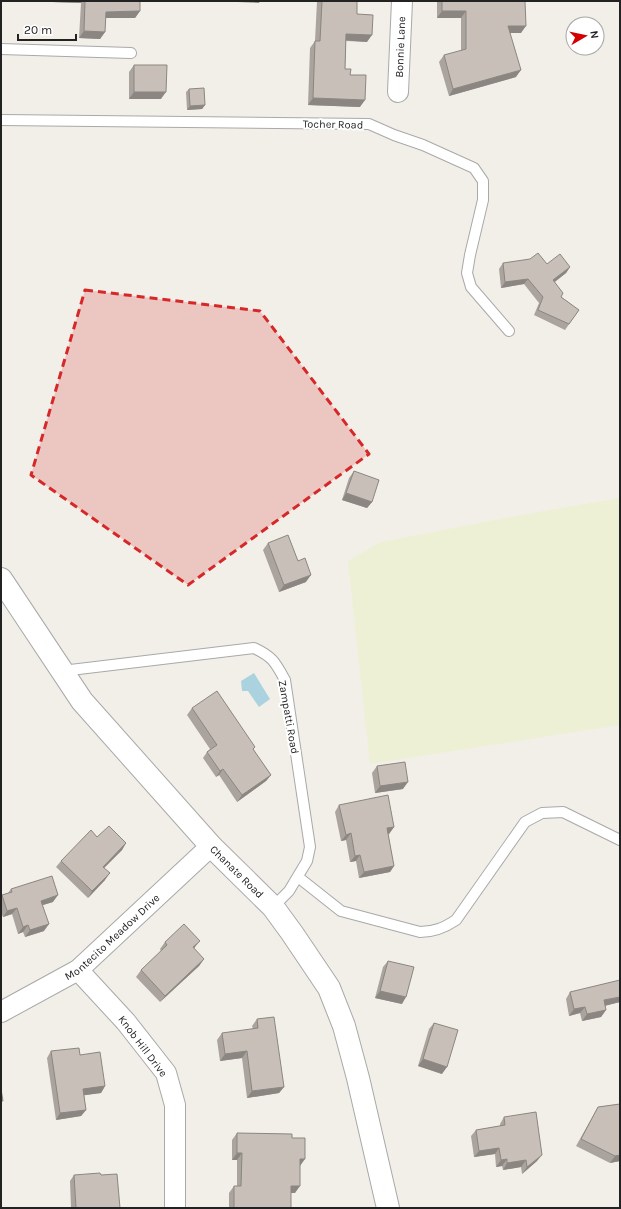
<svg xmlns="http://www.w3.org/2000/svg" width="621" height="1209" viewBox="0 0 621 1209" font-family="Karla,sans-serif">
  <rect width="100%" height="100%" fill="#f2efe9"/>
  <path fill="#eef0d5" d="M620 498V725L370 764 348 561 381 542 526 514Z"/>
  <path fill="#aad3df" d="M254 673 270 699 259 707 248 691H242L241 681Z"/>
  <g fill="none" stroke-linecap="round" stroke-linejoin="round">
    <g stroke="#a9a9a9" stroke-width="12">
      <path id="service" d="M1 49 131 53
        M1 120 369 124 394 135 423 145 474 168 483 181V200L470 255 467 273 471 287 509 331
        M62 671 254 648C273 657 275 662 285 680L310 847 307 861 289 891 273 907
        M298 877 341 911 420 932C434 932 444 928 456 920L525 822 542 813 563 812 620 840"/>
    </g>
    <g stroke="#a9a9a9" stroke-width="22">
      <g id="minor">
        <path id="s1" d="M398 92 402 1"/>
        <path d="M78 970 126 1022 166 1073 175 1105V1208"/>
        <path id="s2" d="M1 1012 78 970 211 846"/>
      </g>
    </g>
    <g stroke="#a9a9a9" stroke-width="24">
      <g id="tertiary">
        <path id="s3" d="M1 579 82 701 211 846 273 907 292 933 329 988 344 1026 358 1078 388 1208"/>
      </g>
    </g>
    <use href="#service" stroke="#fff" stroke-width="10"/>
    <use href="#minor" stroke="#fff" stroke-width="20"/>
    <use href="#tertiary" stroke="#fff" stroke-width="22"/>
  </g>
  <path fill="#aba49e" d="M52 1H140V11L135 18H105V32L100 39 79 38 81 3 52 2Z
    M317 1H357V14L367 42 346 41 345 69 350 75 360 107 308 105 310 48 315 41Z
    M437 1H525L521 33H510L516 77 449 96 439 62 444 55 461 51V18H437Z
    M134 65 161 99H129V72Z
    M189 89 205 105 202 109 187 110 186 92Z
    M503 263 547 264 570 267 566 273 555 282 561 297 579 310 565 330 534 315 539 303 524 284 501 288 499 269Z
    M354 471 372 502 367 508 342 500 349 478Z
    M268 543 298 561 306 582 279 592 263 550Z
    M192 708 253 749 271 775 266 781 237 802 219 775 216 777 203 758 207 752 210 749 187 715Z
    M377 766 403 789 375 793 372 773Z
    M339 805 394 827 389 834H388L394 866 390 872 359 878 356 861 350 862 346 840 341 841 335 812Z
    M97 837 126 843 122 850 104 868 105 880 88 898 56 867 61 861Z
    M11 889 53 902 43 905 44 931 25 937 23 932 18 934 12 914 3 917 1 913V897L2 895 8 893Z
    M165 942 195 947 194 949 204 959 199 966 160 1002 136 977 141 970 161 951 160 949Z
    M388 961 402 1004 375 998 383 967Z
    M570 992 620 1002 605 1006 606 1010 601 1017 582 1021 580 1013 569 1016 566 999Z
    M257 1019 284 1087 279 1093 247 1098 242 1058 220 1061 217 1040 222 1033 253 1029 252 1026Z
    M434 1023 442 1074 418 1066 429 1029Z
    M51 1051 80 1055 105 1086 101 1093 84 1095 86 1110 81 1116 56 1120 47 1058Z
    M620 1104V1161L610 1163 576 1146 594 1114 598 1107Z
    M504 1117 537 1161 522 1174 521 1167 503 1170 502 1166 496 1167 495 1154 474 1157 471 1136 476 1130 500 1126V1124Z
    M237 1133 292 1138 300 1166 295 1193H291V1208H229V1193L234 1186H237V1160H232V1140Z
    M74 1175H101L120 1208H71L70 1181Z"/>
  <path fill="#8b8681" d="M53 1H82L81 3 52 2Z
    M213 1H260L259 3Z
    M140 11 135 18H101L106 12Z
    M442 11H466L461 18H437Z
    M508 26H526L521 33H503Z
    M84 31 105 32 100 39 79 38Z
    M346 34 372 35 367 42 342 40Z
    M521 70 516 77 449 96 453 89Z
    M134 92H166L161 99H129Z
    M313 98 365 100 360 107 308 105Z
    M205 105 202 109 187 110 190 106Z
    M570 267 566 273 549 286 553 280Z
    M528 279 524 284 501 288 505 282Z
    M346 493 372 502 367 508 342 500Z
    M311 575 306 582 279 592 284 585Z
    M223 769 219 775 216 777 220 771Z
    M271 775 266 781 237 802 242 795Z
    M408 782 403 789 375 793 380 786Z
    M394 827 389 834 382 835 387 828Z
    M351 833 346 840 341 841 346 835Z
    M126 843 122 850 99 873 103 867Z
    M360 855 356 861 350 862 355 856Z
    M394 866 390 872 359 878 364 872Z
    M110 873 105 880 88 898 92 891Z
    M58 895 53 902 36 907 41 901Z
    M17 908 12 914 3 917 7 911Z
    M49 924 44 931 25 937 30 930Z
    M28 925 23 932 18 934 23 927Z
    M200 941 195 947 188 954 193 947Z
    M204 959 199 966 160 1002 165 996Z
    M380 991 406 997 402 1004 375 998Z
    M620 997V1002L599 1007 604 1000Z
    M585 1007 580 1013 569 1016 574 1009Z
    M606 1010 601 1017 582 1021 587 1014Z
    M247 1051 242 1058 220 1061 225 1054Z
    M423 1059 447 1067 442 1074 418 1066Z
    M105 1086 101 1093 79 1096 83 1089Z
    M284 1087 279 1093 247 1098 252 1091Z
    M86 1110 81 1116 56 1120 60 1113Z
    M499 1148 495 1154 474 1157 479 1151Z
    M237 1153H242L237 1160H232Z
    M542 1155 537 1161 522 1174 527 1167Z
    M620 1155V1161L610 1163 615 1156Z
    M300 1159H305L300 1166H295Z
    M507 1159 502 1166 496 1167 501 1160Z
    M526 1160 521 1167 503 1170 507 1163Z
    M291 1186H300L295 1193H287Z"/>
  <path fill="#c7bfb8" stroke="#8b8681" d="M85 1H140V11L106 12 105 32 84 31Z
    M322 1H357V14L373 15 372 35 346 34 345 69H351L350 75H366L365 100 313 98 315 41H320Z
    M442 1H525L526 26H508L521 70 453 89 444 55 466 49V11H442Z
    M134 65H167L166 92H134Z
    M204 88 205 105 190 106 189 89Z
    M538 253 547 264 560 254 570 267 553 280 563 293 561 297 579 310 569 324 538 310 543 297 528 279 505 282 503 263 530 259Z
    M354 471 379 480 372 502 346 493Z
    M288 535 298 561 305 558 311 575 284 585 268 543Z
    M217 691 255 747 253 749 271 775 242 795 223 769 220 771 207 752 217 745 192 708Z
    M405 762 408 782 380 786 377 766Z
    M388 795 394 827 387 828 394 866 364 872 360 855 355 856 351 833 346 835 339 805Z
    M109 826 126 843 103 867 110 873 92 891 61 861 91 830 97 837Z
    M52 876 58 895 41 901 49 924 30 930 28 925 23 927 17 908 7 911 2 895 12 892 11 889Z
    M184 924 200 941 193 947 204 959 165 996 141 970 167 945 165 942Z
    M388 961 414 967 406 997 380 991Z
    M620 980V997L604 1000 606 1010 587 1014 585 1007 574 1009 570 992Z
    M274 1017 284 1087 252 1091 247 1051 225 1054 222 1033 258 1028 257 1019Z
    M434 1023 458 1030 447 1067 423 1059Z
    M79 1048 80 1055 100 1052 105 1086 83 1089 86 1110 60 1113 51 1051Z
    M1 1089 3 1101H1Z
    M620 1104V1155L615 1156 581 1139 598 1107Z
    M536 1112 542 1155 527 1167 526 1160 507 1163V1159L501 1160 499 1148 479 1151 476 1130 505 1125 504 1117Z
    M237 1133 292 1134V1138H305V1159H300V1186H291V1208H234V1186H241L242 1153H237Z
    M100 1173 101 1175 117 1174 120 1208H76L74 1175Z"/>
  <path fill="#d62828" fill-opacity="0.2" stroke="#d62828" stroke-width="3" stroke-dasharray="8 5" stroke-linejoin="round" d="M85 290 260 311 369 454 188 585 31 475Z"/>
  <g text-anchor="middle" stroke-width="4" stroke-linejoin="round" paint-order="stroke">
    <g font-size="11" fill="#222" stroke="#fff">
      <text dy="4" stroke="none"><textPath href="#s1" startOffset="45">Bonnie Lane</textPath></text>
      <text transform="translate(333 124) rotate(1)" y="4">Tocher Road</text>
      <text transform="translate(289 717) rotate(80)" y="4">Zampatti Road</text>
      <text dy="4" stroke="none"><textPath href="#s3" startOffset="377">Chanate Road</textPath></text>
      <text dy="4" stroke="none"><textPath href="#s2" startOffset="135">Montecito Meadow Drive</textPath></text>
      <text transform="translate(143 1046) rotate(53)" y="4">Knob Hill Drive</text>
    </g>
  </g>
  <rect width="621" height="1209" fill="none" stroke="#222222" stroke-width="4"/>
  <g transform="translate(585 36) rotate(81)"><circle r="19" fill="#ffffff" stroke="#a7a7a7"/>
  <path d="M0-3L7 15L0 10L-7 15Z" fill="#d40000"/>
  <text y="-6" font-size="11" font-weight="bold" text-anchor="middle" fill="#222222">N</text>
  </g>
  <path d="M18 34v6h58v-6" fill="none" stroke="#222222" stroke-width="2"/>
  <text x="24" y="34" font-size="12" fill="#222222" stroke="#ffffff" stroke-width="3" paint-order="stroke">20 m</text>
</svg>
